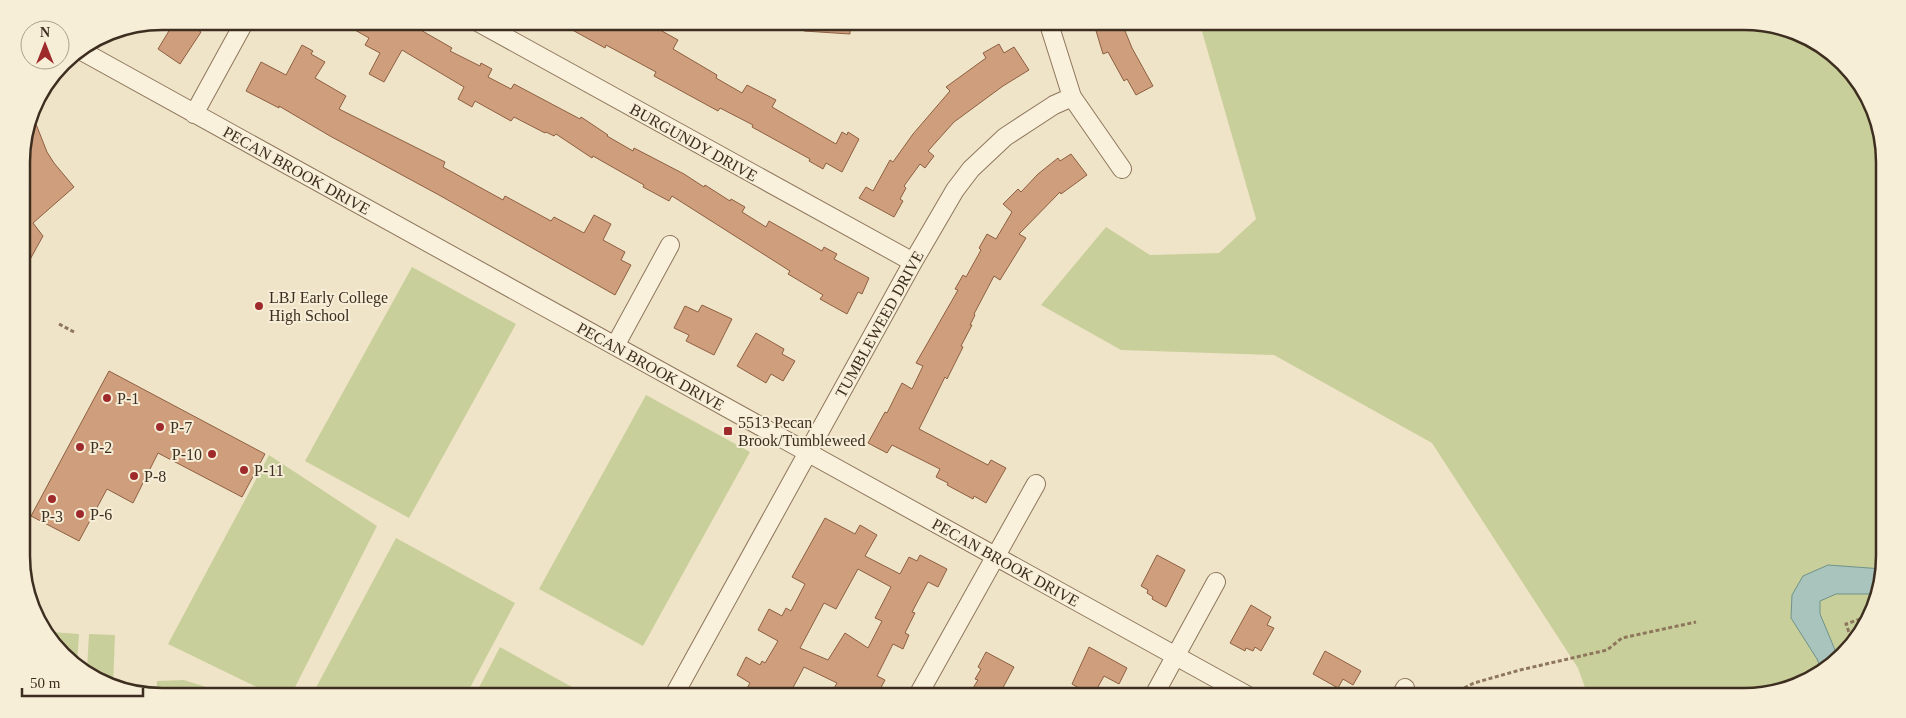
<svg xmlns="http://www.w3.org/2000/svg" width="1906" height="718" viewBox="0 0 1906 718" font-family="Georgia,serif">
  <rect width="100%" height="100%" fill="#f0e4c8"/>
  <path fill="#c9cf9b" d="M1199 21H1744L1789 29 1850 69 1884 143 1885 556 1877 601 1830 668 1753 696H1588L1578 668 1432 443 1274 355 1121 350 1041 305 1106 227 1150 255 1219 253 1256 219Z
    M412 267 516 324 409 518 305 461Z
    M646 395 750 452 643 646 539 589Z
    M269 455 377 526 290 697H277L168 644Z
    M396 538 515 603 465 697H311Z
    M52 632 79 634 77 663C63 654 51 650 52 632Z
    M89 634 115 635 113 687 87 669Z
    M500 647 590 697H474Z
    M184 680 222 692 229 697 156 696 157 681Z"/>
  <path fill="#a9c4bc" stroke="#6f938a" d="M1828 565 1883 569 1879 594H1836L1820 601V614L1838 657 1830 668 1822 671 1817 659 1791 618 1792 595 1803 576Z"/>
  <path fill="#cf9f7d" stroke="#8d5f41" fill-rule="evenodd" d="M175 21H185L201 32 180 64 158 49Z
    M339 21H405L452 48 450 51 480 66 481 63 492 69 488 77 511 89 514 84 580 119 581 117 608 135 607 136 633 151 634 148 684 174 704 187 705 185 730 201 731 199 745 207 742 212 766 227 769 221 822 251 824 247 837 254 834 259 869 278 862 294 858 292 847 314 820 299 823 295 788 274 790 271 672 196 669 201 643 187 644 185 593 156 592 158 556 134 554 136 546 132 545 133 514 117 511 121 475 101 472 107 458 99 464 87 402 50 384 82 369 74 380 53 365 45 369 38Z
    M556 21H614L628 29 632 21H644L678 40 673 49 717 75 716 78 742 93 747 85 776 100 772 107 836 144 842 132 847 135 848 132 859 139 842 172 826 163 823 169 809 161 810 159 752 127 753 125 720 108 718 111 654 76 656 72 606 45 605 48Z
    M804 21H850V34L804 31Z
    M1102 21H1121L1132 48 1153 86 1136 95 1127 79 1124 81 1108 52 1103 54 1094 24Z
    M999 44 1004 53 1014 47 1029 70 1003 86 954 122 928 151 934 156 925 168 920 164 904 186 906 188 900 199 903 201 894 217 859 198 866 187 873 191 890 160 893 162 913 134 950 91 946 87 986 58 983 53Z
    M302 45 313 51 311 54 325 62 315 78 346 96 339 109 445 162 443 167 503 200 505 196 551 221 554 217 584 233 594 215 611 224 603 240 625 252 621 260 631 265 615 295 439 195 330 136 279 106V108L246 91 261 62 286 75Z
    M32 114 47 152 54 163 74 187 33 223 43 236 22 274V152Z
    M1071 154 1087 175 1061 194 1060 192 1019 234 1026 238 1000 280 994 276 974 314 975 315 970 325H972L961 346 963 347 947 379 945 377 919 429 988 465 991 460 1006 468 986 503 974 496 973 499 947 485 948 483 936 477 940 469 892 445 887 453 868 443 885 412 887 413 902 383 912 389 923 366 916 363 958 290 955 289 963 275 966 277 981 250 979 248 987 234 996 239 1012 212 1003 204 1018 189 1021 192 1038 174 1058 158 1060 161Z
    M702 305 732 319 714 355 686 341 689 335 674 328 685 306 698 312Z
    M756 333 784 349 782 354 795 361 783 381 771 374 766 383 737 366Z
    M109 371 265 454 242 497 158 453 133 503 107 489 79 541 31 516Z
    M825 518 855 534 860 525 877 535 865 556 900 574 909 557 917 561 920 555 947 569 938 587 928 582 912 612 915 613 905 633 909 635 903 649 893 644 877 676 885 680 876 697H829L837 683 804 667 788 697H759L746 690 750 683 737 675 746 657 760 665 762 661 765 663 778 641 758 630 769 609 782 616 786 608 791 611 805 584 792 577ZM858 569 891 587 875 618 882 621 868 648 845 633 828 660 800 648 824 603 836 609Z
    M1157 555 1185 570 1166 607 1152 599 1153 597 1147 593 1148 590 1141 586Z
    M1251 605 1271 617 1267 625 1274 628 1261 651 1255 647 1253 651 1246 648 1245 651 1230 643Z
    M1089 647 1127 668 1119 684 1104 676 1093 696 1072 684Z
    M1325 651 1361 671 1353 685 1343 679 1338 688 1313 674Z
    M986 652 1014 667 998 697H988L973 688 978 680 975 679 981 669 978 667Z"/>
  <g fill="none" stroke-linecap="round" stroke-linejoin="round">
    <g stroke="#8d765c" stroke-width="20">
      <path id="street" d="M476 21 913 262
        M1048 21 1072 97 1122 169
        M80 50 1250 697
        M194 114 245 21
        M615 346 670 245
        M673 697 913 262 955 190 971 169 1005 137 1054 105 1072 97
        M917 697 1036 484
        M1153 697 1216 582
        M1400 697 1405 688"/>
    </g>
    <path stroke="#8d765c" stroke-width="3" stroke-dasharray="4 2.5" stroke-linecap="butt" d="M59 324 74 332
      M1851 638 1846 624 1866 617
      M1447 697 1474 683 1520 670 1607 650 1622 638 1696 622"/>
    <use href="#street" stroke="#faf1dc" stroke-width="18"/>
  </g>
  <g fill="#9e2a2b" stroke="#f7eed8" stroke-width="2">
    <circle cx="259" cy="306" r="5"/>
    <circle cx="107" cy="398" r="5"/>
    <circle cx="160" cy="427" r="5"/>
    <rect x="723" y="426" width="10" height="10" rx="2.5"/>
    <circle cx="80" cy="447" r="5"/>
    <circle cx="212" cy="454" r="5"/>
    <circle cx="244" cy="470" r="5"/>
    <circle cx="134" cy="476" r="5"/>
    <circle cx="52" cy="499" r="5"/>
    <circle cx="80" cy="514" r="5"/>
  </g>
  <g text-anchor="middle" stroke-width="4" stroke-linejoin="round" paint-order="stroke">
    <g font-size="16" fill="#3d2e20" stroke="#f7eed8">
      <text transform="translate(694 142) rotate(29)" y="6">BURGUNDY DRIVE</text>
      <text transform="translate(297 170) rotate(29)" y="6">PECAN BROOK DRIVE</text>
      <text transform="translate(879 324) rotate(-61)" y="6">TUMBLEWEED DRIVE</text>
      <text transform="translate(651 366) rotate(29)" y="6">PECAN BROOK DRIVE</text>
      <text transform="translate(1006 562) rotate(29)" y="6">PECAN BROOK DRIVE</text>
    </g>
    <g font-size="16" fill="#3d2e20" stroke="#f7eed8" text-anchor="start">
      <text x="269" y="303">LBJ Early College<tspan x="269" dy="18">High School</tspan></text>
      <text x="117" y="404">P-1</text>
      <text x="738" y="428">5513 Pecan<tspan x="738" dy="18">Brook/Tumbleweed</tspan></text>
      <text x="170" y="433">P-7</text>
      <text x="90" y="453">P-2</text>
      <text x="202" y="460" text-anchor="end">P-10</text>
      <text x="254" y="476">P-11</text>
      <text x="144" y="482">P-8</text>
      <text x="90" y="520">P-6</text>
      <text x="52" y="522" text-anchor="middle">P-3</text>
    </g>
  </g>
  <path d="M0 0H1906V718H0ZM162 30H1744A132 132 0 0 1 1876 162V556A132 132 0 0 1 1744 688H162A132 132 0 0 1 30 556V162A132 132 0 0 1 162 30Z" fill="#f7eed8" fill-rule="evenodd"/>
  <path fill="none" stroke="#3d2e20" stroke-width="2.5" d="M162 30H1744A132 132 0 0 1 1876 162V556A132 132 0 0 1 1744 688H162A132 132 0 0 1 30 556V162A132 132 0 0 1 162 30Z"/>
  <g transform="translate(45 45)"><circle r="24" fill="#f7eed8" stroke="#ada18e"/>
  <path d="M0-4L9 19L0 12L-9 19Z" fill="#9e2a2b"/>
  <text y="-8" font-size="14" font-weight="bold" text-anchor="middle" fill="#3d2e20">N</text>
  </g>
  <path d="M22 688v8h121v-8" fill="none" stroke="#3d2e20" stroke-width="2.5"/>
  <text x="30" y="688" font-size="15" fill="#3d2e20" stroke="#f7eed8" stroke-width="4" paint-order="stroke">50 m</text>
</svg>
